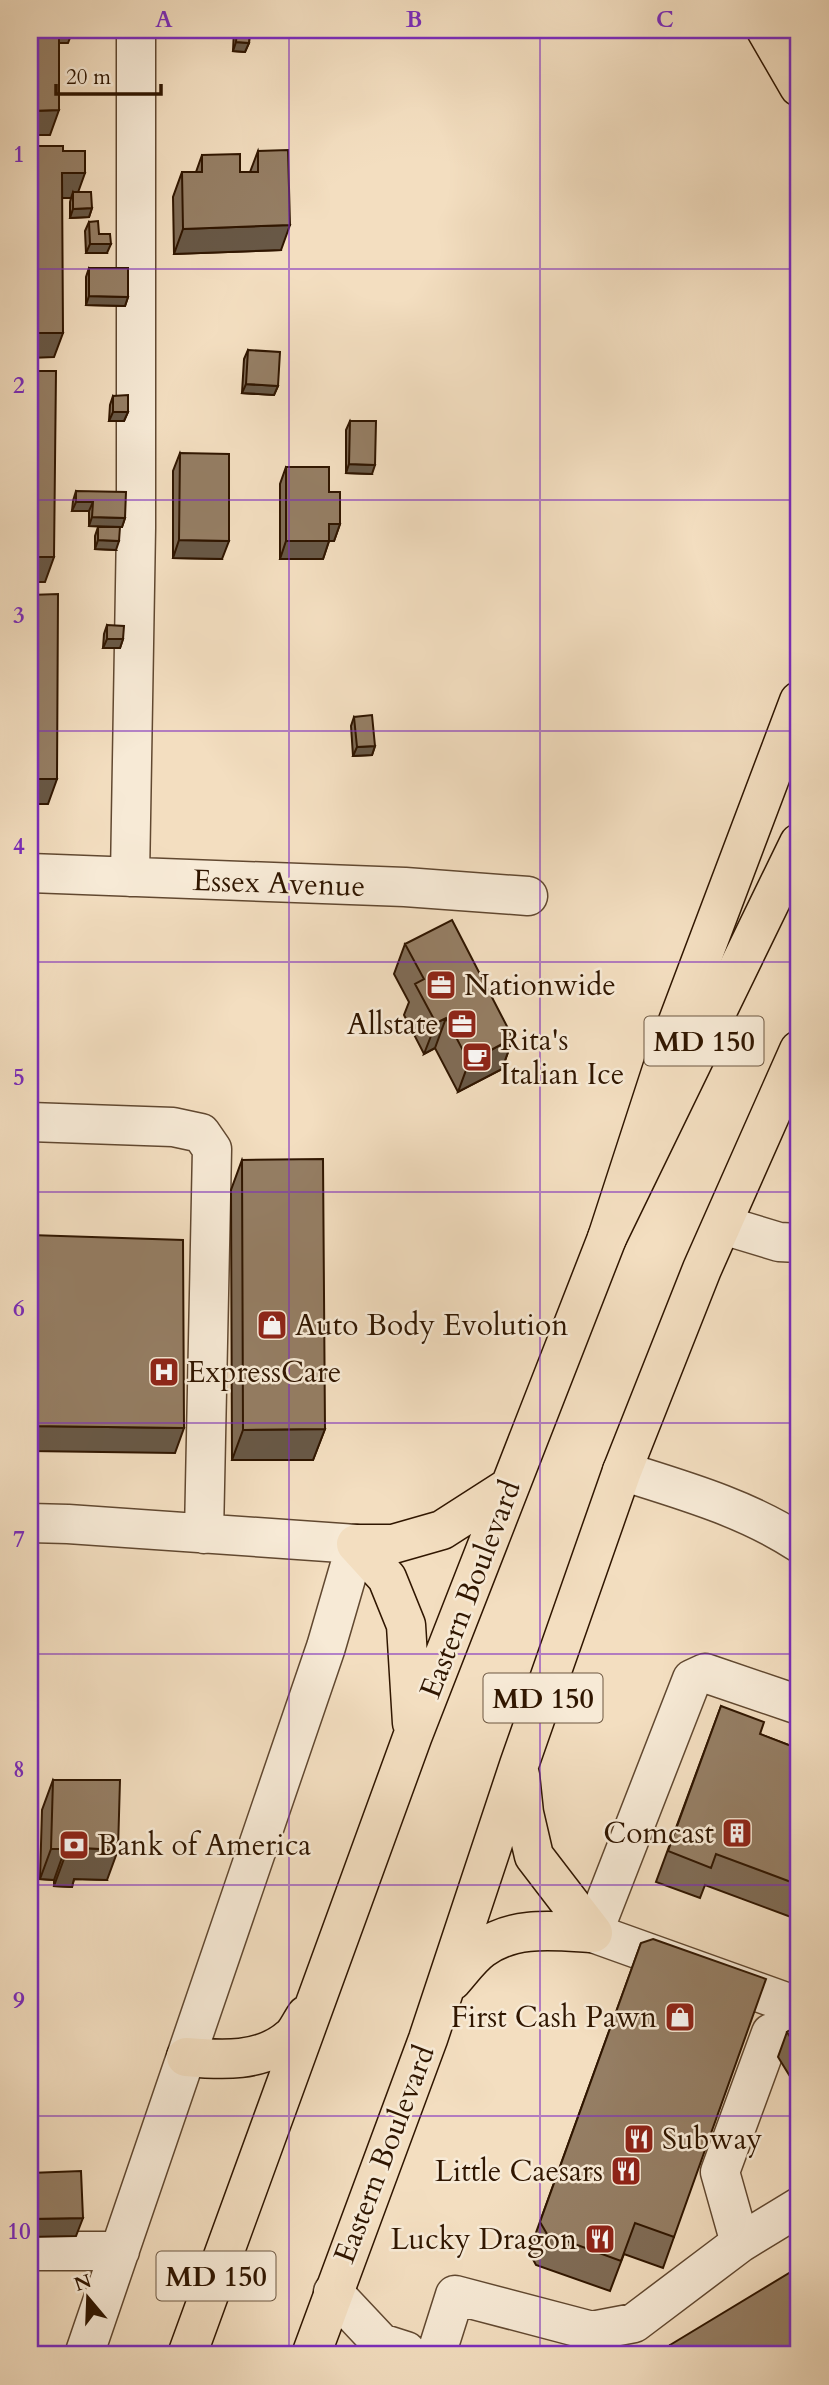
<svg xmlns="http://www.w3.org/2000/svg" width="829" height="2385" viewBox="0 0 829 2385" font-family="Cardo,serif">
  <rect width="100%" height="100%" fill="#f3dec0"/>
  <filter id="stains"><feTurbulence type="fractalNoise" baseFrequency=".00286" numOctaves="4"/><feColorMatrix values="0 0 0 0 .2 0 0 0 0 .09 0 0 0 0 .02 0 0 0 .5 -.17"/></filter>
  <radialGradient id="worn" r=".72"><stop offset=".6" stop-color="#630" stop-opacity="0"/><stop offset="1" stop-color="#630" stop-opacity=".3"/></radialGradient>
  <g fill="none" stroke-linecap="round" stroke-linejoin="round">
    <g stroke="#614830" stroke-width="41">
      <path id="minor" d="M30 873 405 887 528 896
        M130 877 136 528V30
        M30 1122 173 1127 201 1133 212 1149 204 1534
        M723 1225 779 1242 799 1243
        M622 1471C682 1490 746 1508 799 1543
        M30 1523 68 1524 356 1544 326 1647 84 2355
        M799 1705 705 1673 692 1679 593 1933 794 2005 799 2011
        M771 2033 720 2172 740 2243 799 2207
        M30 2251H120
        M333 2292 381 2343 406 2351 409 2355
        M436 2355 455 2295 592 2331 634 2323 740 2243"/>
    </g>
    <g stroke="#301600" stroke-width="41">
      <path id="major" d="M356 1544 387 1578 406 1625 412 1723
        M356 1544H393L442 1530 509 1487
        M520 1775 524 1813 534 1856 593 1933
        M452 1981C461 1971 471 1957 482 1949 514 1925 555 1931 593 1933
        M186 2057C221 2060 262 2063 291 2037 297 2032 301 2022 306 2015
        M187 2355 413 1735 607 1238 799 843
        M311 2355 428 2039 519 1765 622 1471 702 1269 799 1050"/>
    </g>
    <g stroke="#301600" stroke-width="41">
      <path id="highway" d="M766 30 799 87
        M607 1238 674 1032 799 701"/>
    </g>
    <use href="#minor" stroke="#f7ead6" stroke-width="38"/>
    <use href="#major" stroke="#f3dec0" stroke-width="38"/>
    <use href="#highway" stroke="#f3dec0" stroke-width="38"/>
  </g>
  <path fill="#806c56" stroke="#301600" stroke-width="2" d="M234 30H250L249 43 245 52 233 51Z
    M63 151 78 192 92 208 89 217 70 218V202L71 198H62L54 357Z
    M258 151 281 250 174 254 173 197 182 172H196L202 155 240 172H250Z
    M89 222 99 234 107 253H86L85 231Z
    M89 268 128 297 125 306 86 305V277Z
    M248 350 278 386 274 395 242 393 244 359Z
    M113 396 128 412 124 421H109L110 405Z
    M350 421 372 474 346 473V430Z
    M180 453 222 559 173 558V471Z
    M286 467 329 492 340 524 334 541H329L323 559H280V484Z
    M76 491 125 518 122 527 89 526V511H72L73 501Z
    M98 527 116 550 95 549V536Z
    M107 625 123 639 120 648H103L104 634Z
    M354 717 375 746 372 755 353 756 351 726Z
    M405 944 513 1038 502 1069 458 1092 435 1048 424 1054 404 1015 409 1002 394 974Z
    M242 1160 325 1429 313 1460H232L231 1190Z
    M721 1706 760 1734 799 1749V1920L705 1885 700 1898 656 1882Z
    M53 1780 107 1880 74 1879 72 1887 54 1886V1880L40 1879 42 1810Z
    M641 1943 674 2237 663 2268 624 2254 610 2291 536 2265 529 2252Z
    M799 2025V2091L778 2057 787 2032Z
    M670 2345 799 2355H666Z"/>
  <path fill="#685846" stroke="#301600" stroke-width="2" d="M55 30H73L68 43H50Z
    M236 42 249 43 245 52 233 51Z
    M59 110 50 135H30V111Z
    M62 173H85L76 198 73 192 71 198H53Z
    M92 208 89 217 70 218 73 209Z
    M290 225 281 250 174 254 183 229Z
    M90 244H111L107 253H86Z
    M89 296 128 297 125 306 86 305Z
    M30 333H63L54 357 30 358Z
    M246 384 278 386 274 395 242 393Z
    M113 412H128L124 421H109Z
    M349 464 375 465 372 474 346 473Z
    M76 502H93L89 511H72Z
    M92 517 125 518 122 527 89 526Z
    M329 524H340L334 541H329L323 559H280L286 541Z
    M98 540 119 541 116 550 95 549Z
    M179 540 229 541 222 559 173 558Z
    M30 557H54L45 582H30Z
    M107 639H123L120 648H103Z
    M375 746 372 755 353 756 357 747Z
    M30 779H57L48 804H30Z
    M446 1018 435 1048 424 1054 436 1023Z
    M513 1038 502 1069 458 1092 469 1062Z
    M30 1426 184 1428 175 1453 30 1451Z
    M325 1429 313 1460H232L243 1430Z
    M83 1848 118 1850 107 1880 74 1879 72 1887 54 1886 65 1856Z
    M51 1849H65L54 1880 40 1879Z
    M83 2218 76 2236 30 2237V2219Z"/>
  <path fill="#957e64" stroke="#301600" stroke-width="2" d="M30 30H59V110L30 111Z
    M237 30H250L249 43 236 42Z
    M30 146H63V151H85V173H62L63 333H30Z
    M288 150 290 225 183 229 182 172H202V155L240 154V172H258V151Z
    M73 192H91L92 208 73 209Z
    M98 221 99 234H110L111 244H90L89 222Z
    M89 268H128V297L89 296Z
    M248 350 280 352 278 386 246 384Z
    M30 371H56L54 557H30Z
    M128 395V412H113V396Z
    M350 421H376L375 465 349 464Z
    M180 453 229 454V541L179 540Z
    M286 467H329V492H340V524H329V541H286Z
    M76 491 126 492 125 518 92 517 93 502H76Z
    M98 527H120L119 541 98 540Z
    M58 594 57 779H30V595Z
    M107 625 124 626 123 639H107Z
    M372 715 375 746 357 747 354 717Z
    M452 920 513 1038 469 1062 446 1018 436 1023 415 984 424 979 405 944Z
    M323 1159 325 1429 243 1430 242 1160Z
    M30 1235 183 1240 184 1428 30 1426Z
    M721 1706 764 1722 760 1734 799 1749V1885L716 1854 711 1868 668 1851Z
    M53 1780H120L118 1850 83 1848V1856H65V1849H51Z
    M653 1939 766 1979 674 2237 635 2223 621 2261 547 2234 540 2222 641 1943Z
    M799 2025V2051L787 2032Z
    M81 2171 83 2218 30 2219V2173Z
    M799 2267V2355H676L670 2345Z"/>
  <path fill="none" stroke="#7b2cbf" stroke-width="2" stroke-opacity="0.55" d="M289 30V2355M540 30V2355M30 269H799M30 500H799M30 731H799M30 962H799M30 1192H799M30 1423H799M30 1654H799M30 1885H799M30 2116H799"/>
  <defs>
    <g id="office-square" transform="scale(1.575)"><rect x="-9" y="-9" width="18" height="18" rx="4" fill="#8f2418" stroke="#f7ead6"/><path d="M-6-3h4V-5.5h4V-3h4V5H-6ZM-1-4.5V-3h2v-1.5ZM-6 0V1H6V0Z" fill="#fff"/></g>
    <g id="cafe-square" transform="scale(1.575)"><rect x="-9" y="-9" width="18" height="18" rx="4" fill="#8f2418" stroke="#f7ead6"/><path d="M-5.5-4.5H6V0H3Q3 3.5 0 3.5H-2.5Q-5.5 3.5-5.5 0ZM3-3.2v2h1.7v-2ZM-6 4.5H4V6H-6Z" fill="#fff"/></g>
    <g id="shop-square" transform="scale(1.575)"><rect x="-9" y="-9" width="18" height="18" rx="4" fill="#8f2418" stroke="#f7ead6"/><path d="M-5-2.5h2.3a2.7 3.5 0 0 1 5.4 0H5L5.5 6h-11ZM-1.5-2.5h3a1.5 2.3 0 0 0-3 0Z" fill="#fff"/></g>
    <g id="hospital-square" transform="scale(1.575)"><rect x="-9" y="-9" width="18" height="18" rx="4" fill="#8f2418" stroke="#f7ead6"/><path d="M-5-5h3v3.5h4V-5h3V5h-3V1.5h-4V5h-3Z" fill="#fff"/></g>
    <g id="building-square" transform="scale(1.575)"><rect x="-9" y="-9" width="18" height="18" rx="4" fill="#8f2418" stroke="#f7ead6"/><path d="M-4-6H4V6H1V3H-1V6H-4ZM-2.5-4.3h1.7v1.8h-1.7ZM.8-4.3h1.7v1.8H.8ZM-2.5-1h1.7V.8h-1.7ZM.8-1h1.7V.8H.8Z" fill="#fff"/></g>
    <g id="bank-square" transform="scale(1.575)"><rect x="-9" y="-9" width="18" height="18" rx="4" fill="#8f2418" stroke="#f7ead6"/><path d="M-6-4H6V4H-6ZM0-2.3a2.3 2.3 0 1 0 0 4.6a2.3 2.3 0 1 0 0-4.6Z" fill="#fff"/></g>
    <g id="restaurant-square" transform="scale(1.575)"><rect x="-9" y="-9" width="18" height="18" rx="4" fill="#8f2418" stroke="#f7ead6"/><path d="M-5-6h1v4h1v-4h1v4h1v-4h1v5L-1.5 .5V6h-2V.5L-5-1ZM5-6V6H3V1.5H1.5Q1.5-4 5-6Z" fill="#fff"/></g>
  </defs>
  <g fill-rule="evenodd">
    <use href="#office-square" x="441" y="985"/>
    <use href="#office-square" x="462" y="1024"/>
    <use href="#cafe-square" x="477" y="1057"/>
    <use href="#shop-square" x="272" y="1325"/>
    <use href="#hospital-square" x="164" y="1372"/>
    <use href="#building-square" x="737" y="1833"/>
    <use href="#bank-square" x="74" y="1845"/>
    <use href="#shop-square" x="680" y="2017"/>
    <use href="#restaurant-square" x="639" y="2139"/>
    <use href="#restaurant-square" x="626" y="2171"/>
    <use href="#restaurant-square" x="600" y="2239"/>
  </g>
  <g text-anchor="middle" stroke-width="5" stroke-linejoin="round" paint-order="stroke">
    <g fill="#f7ead6" stroke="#6c5640" stroke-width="2">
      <rect x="644.5" y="1016.5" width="119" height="49" rx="5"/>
      <rect x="483.5" y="1673.5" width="119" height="49" rx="5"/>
      <rect x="156.5" y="2251.5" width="119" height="49" rx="5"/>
    </g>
    <g font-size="28" font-weight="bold" fill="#301600">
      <text x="704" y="1051">MD 150</text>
      <text x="543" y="1708">MD 150</text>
      <text x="216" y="2286">MD 150</text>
    </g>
    <g font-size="30" fill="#301600" stroke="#f7ead6">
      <text transform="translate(279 883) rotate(2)" y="10">Essex Avenue</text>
      <text transform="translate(470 1589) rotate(-69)" y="10">Eastern Boulevard</text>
      <text transform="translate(384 2154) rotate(-69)" y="10">Eastern Boulevard</text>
    </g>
    <g font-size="30" fill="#301600" stroke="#f7ead6" text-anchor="start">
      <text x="464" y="995">Nationwide</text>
      <text x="439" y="1034" text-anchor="end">Allstate</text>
      <text x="500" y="1050">Rita's<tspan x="500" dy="34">Italian Ice</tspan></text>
      <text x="295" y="1335">Auto Body Evolution</text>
      <text x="187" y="1382">ExpressCare</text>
      <text x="714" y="1843" text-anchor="end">Comcast</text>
      <text x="97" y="1855">Bank of America</text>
      <text x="657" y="2027" text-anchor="end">First Cash Pawn</text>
      <text x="662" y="2149">Subway</text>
      <text x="603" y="2181" text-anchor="end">Little Caesars</text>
      <text x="577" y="2249" text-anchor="end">Lucky Dragon</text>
    </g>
  </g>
  <rect width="829" height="2385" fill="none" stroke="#f3dec0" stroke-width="77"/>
  <g transform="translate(88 2298) rotate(341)" stroke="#f7ead6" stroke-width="5" paint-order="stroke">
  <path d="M0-5L12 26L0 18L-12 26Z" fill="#301600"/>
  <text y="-10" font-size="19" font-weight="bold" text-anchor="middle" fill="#301600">N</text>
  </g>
  <path d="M56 84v10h105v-10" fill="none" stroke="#301600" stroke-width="3.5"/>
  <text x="66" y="84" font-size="21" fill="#301600" stroke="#f7ead6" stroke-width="5" paint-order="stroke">20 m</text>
  <rect x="38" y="38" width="752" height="2308" fill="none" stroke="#7b2cbf" stroke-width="2.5"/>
  <g font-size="23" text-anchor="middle" font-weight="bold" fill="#7b2cbf">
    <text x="164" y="27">A</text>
    <text x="414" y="27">B</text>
    <text x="665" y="27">C</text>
    <text x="19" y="162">1</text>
    <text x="19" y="393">2</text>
    <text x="19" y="623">3</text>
    <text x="19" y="854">4</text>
    <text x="19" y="1085">5</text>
    <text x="19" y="1316">6</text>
    <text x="19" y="1547">7</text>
    <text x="19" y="1777">8</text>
    <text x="19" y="2008">9</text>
    <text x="19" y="2239">10</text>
  </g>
  <rect width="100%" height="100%" filter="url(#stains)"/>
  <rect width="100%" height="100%" fill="url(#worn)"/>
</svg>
